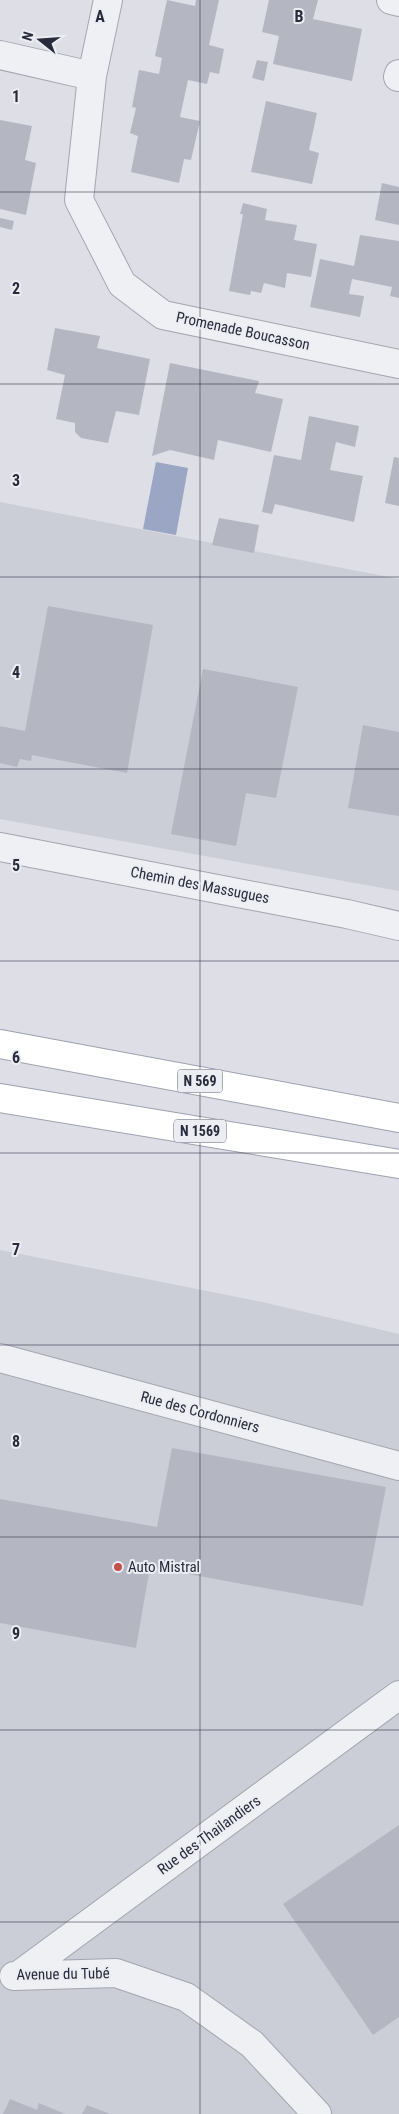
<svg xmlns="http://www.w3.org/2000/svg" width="399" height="2114" viewBox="0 0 399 2114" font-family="'Roboto Condensed',sans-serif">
  <rect width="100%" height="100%" fill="#dddee6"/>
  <path fill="#cbcdd7" d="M0 502 399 579V891L0 819Z
    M0 1250 262 1302 399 1334V2114H0Z"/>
  <path fill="#9aa6c3" d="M156 462 188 468 176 535 143 529Z"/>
  <path fill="#b4b7c2" d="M167 0 195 6 196 0H219L209 45 224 49 219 74 210 72 207 84 188 80 180 117 200 121 191 160 184 159 179 183 131 172 138 136 130 133 136 108 132 107 139 70 159 74 162 58 155 56Z
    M269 0H318L313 19 362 29 352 81 273 64 279 36 262 32Z
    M257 60 268 62 264 81 252 78Z
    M266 101 317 113 309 150 319 153 312 184 251 172Z
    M0 120 32 126 25 160 36 163 26 215 0 209Z
    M382 183 399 187V225L375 220Z
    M243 203 267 209 265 220 297 225 294 240 317 244 311 277 287 273 285 288 264 283 261 293 251 291 250 295 229 291 243 214H240Z
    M0 218 14 221 12 230 0 227Z
    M360 235 399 241V298L390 296 392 287 352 279 349 294 364 296 360 317 310 307 320 259 354 266Z
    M55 328 100 336 97 348 150 359 139 415 116 411 108 443 81 438 75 432V423L56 419 65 375 47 370Z
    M170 363 259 381 255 393 283 399 271 452 218 440 214 460 170 450 152 456Z
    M309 416 359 426 355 447 336 442 330 470 363 476 354 522 275 504 272 514 262 512 274 455 301 460Z
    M394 457 399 458V506L385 503Z
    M219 518 259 525 254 553 212 545Z
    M48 606 153 625 127 773 32 755 31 761 20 759 17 767 0 763V726L25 731Z
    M203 669 298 687 276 798 246 793 236 846 171 834Z
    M363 725 399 732V816L348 808Z
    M172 1448 386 1487 363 1606 150 1567 136 1648 0 1623V1499L157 1527Z
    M399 1825V2017L373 2035 283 1904Z
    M10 2099 37 2110 39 2103 65 2114H3Z
    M87 2105 110 2114H82Z"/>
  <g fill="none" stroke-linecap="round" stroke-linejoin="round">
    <g stroke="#a3a5af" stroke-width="30">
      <path id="street" d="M108 0 92 76 79 200 122 284 163 315 399 364
        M391 0 399 2
        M0 55 92 76
        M398 77 399 74
        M0 847 347 914 399 926
        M0 1358 399 1466
        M19 1975 399 1695
        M14 1976 116 1973 186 1997 252 2044 317 2114"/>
    </g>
    <g stroke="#9da1b0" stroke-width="30">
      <path id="primary" d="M0 1044 399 1118
        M0 1098 399 1164"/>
    </g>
    <use href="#street" stroke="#eff0f4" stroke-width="28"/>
    <use href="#primary" stroke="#fff" stroke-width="28"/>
  </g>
  <path fill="none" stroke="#272b3b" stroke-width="1" stroke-opacity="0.55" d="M200 0V2114M0 192H399M0 384H399M0 577H399M0 769H399M0 961H399M0 1153H399M0 1345H399M0 1537H399M0 1730H399M0 1922H399"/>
  <circle fill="#c35049" stroke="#ecedf3" stroke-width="2" cx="118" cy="1567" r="5"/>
  <g text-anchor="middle" stroke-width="4" stroke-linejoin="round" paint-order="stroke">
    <g fill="#ecedf3" stroke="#626572" stroke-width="1">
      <rect x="177.5" y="1069.5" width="45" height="23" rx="4"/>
      <rect x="174" y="1119.5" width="52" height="23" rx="4"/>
    </g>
    <g font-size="14" font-weight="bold" fill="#272b3b">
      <text x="200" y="1086">N 569</text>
      <text x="200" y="1136">N 1569</text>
    </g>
    <g font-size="15" fill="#272b3b" stroke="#ecedf3">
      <text transform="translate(243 331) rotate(12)" y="5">Promenade Boucasson</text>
      <text transform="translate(200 885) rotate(11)" y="5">Chemin des Massugues</text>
      <text transform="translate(200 1412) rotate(15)" y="5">Rue des Cordonniers</text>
      <text transform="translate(209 1835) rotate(-36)" y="5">Rue des Thailandiers</text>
      <text transform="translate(63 1974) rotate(-1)" y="5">Avenue du Tubé</text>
    </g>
    <g font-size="15" fill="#272b3b" stroke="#ecedf3" text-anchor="start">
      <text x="128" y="1572">Auto Mistral</text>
    </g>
  </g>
  <g font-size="16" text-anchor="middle" font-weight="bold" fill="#272b3b" stroke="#ecedf3" stroke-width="4" stroke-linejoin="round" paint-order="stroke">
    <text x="100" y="22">A</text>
    <text x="299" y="22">B</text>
    <text x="16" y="102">1</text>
    <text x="16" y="294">2</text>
    <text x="16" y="486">3</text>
    <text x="16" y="678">4</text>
    <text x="16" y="871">5</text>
    <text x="16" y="1063">6</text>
    <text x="16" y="1255">7</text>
    <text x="16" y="1447">8</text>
    <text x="16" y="1639">9</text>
  </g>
  <g transform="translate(40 40) rotate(287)" stroke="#ecedf3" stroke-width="4" paint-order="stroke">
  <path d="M0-4L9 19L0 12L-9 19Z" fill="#272b3b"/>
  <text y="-8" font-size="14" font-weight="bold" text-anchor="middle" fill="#272b3b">N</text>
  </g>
</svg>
